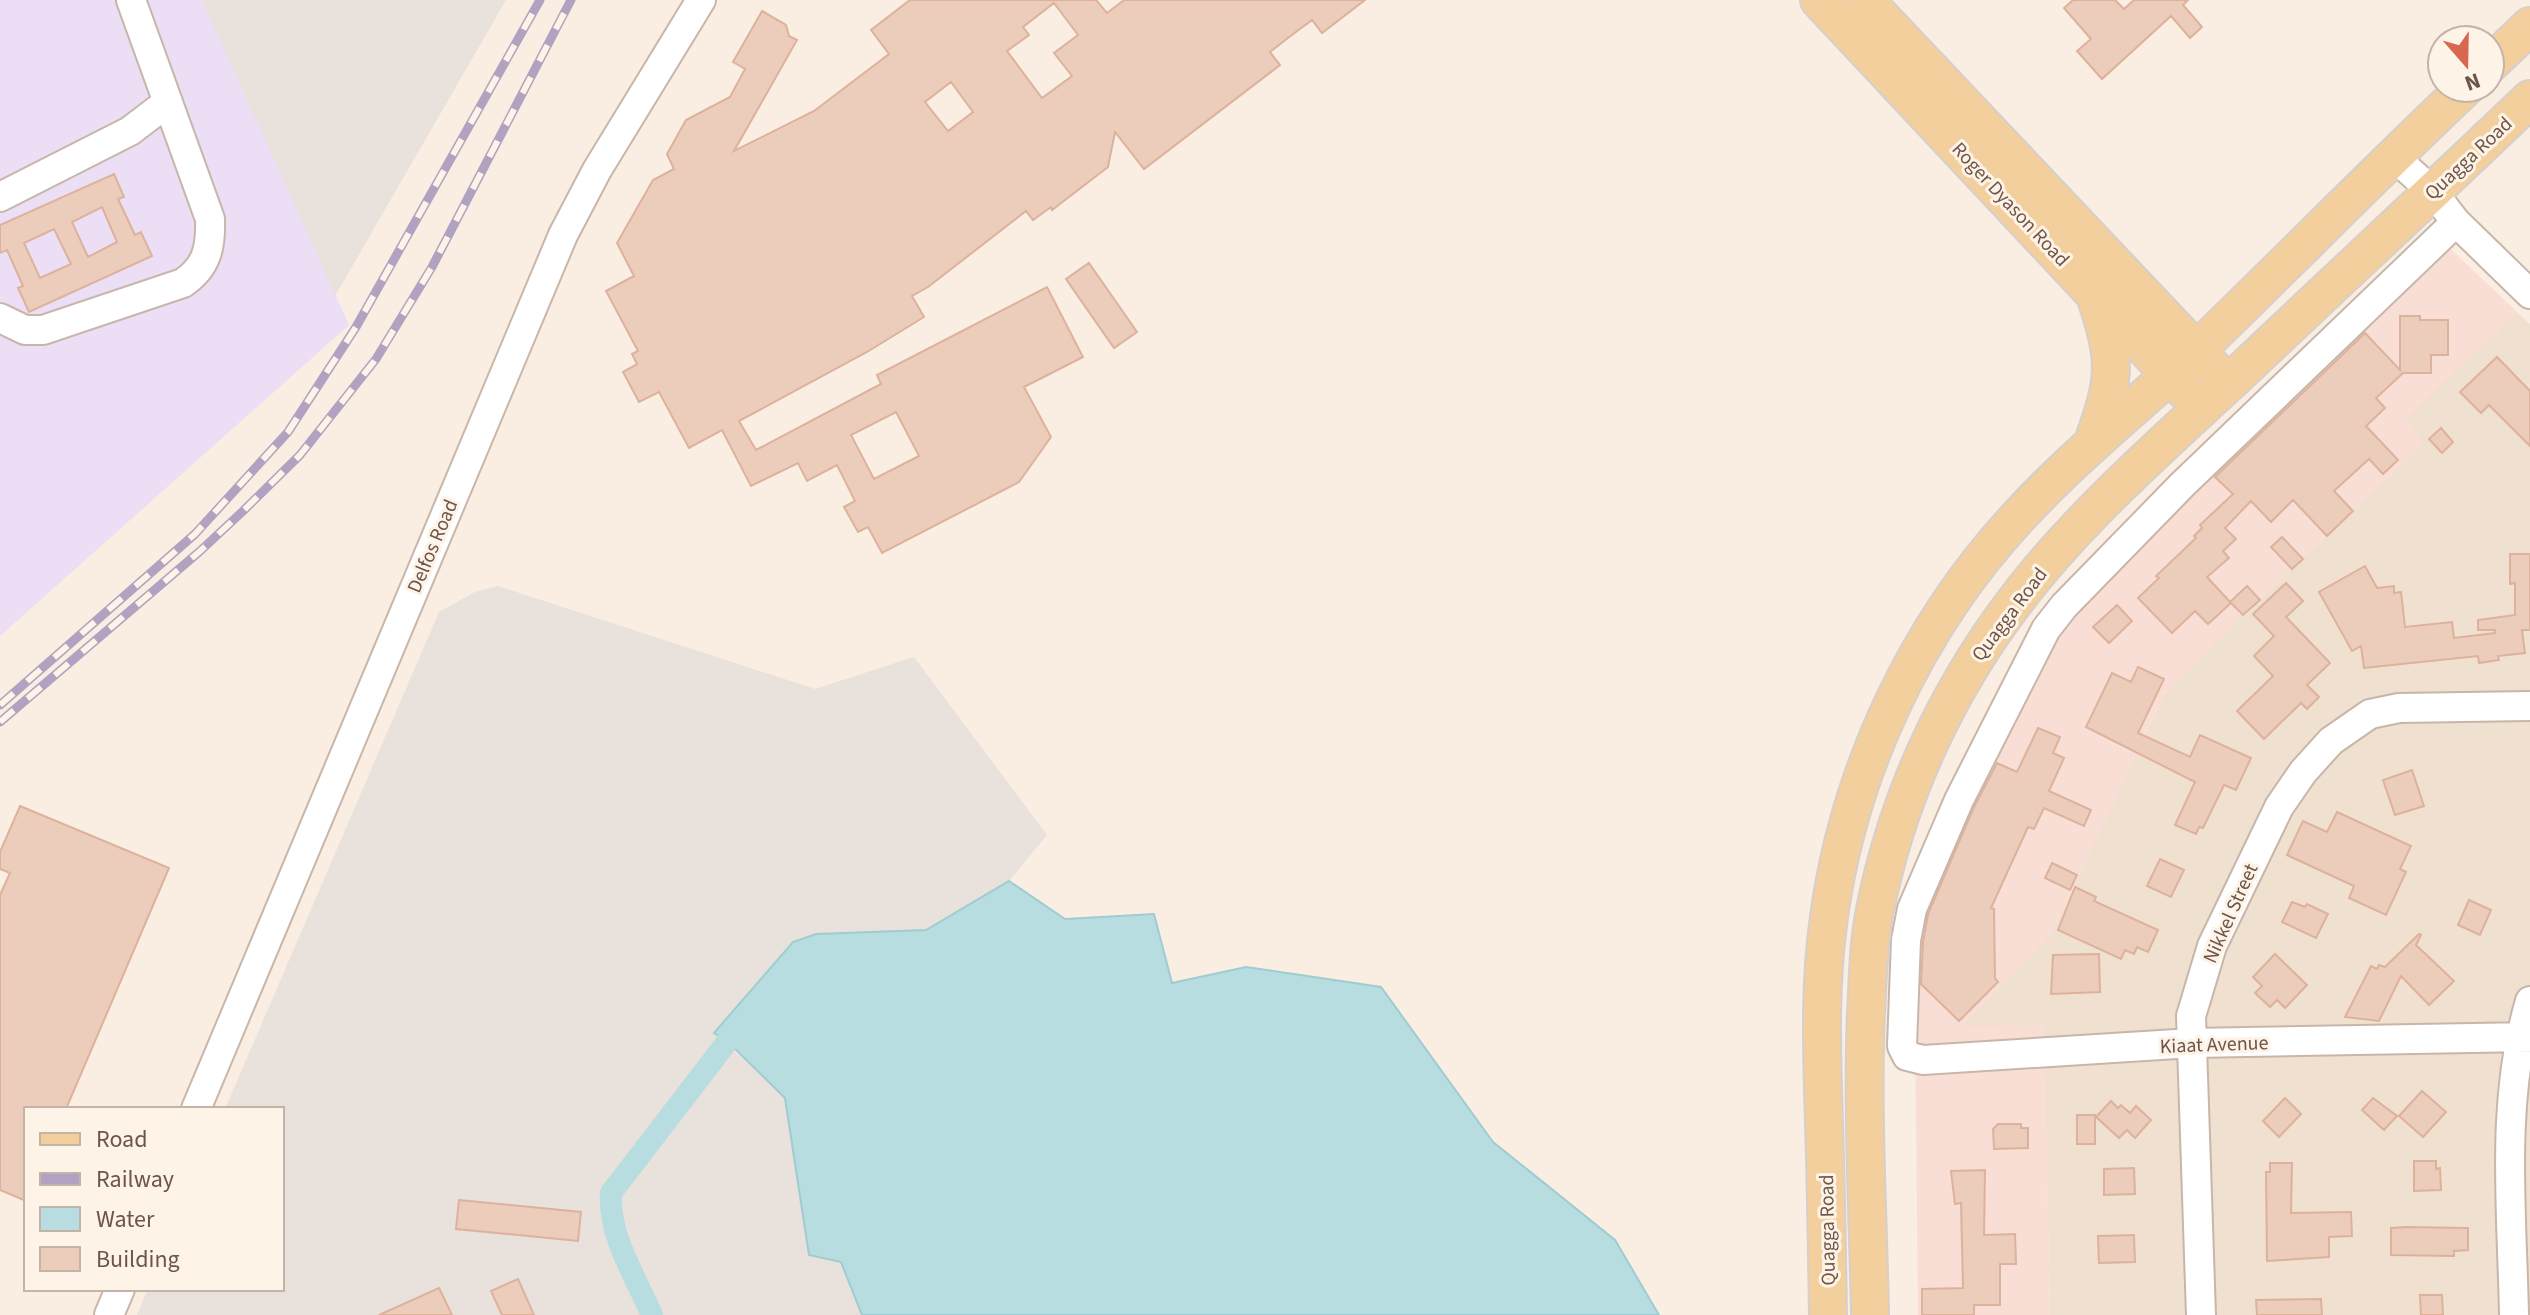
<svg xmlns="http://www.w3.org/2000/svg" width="2530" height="1315" viewBox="0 0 2530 1315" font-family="'Source Sans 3',sans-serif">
  <rect width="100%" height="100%" fill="#f9eee1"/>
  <path fill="#f0e0d0" d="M2517 312 2530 324V1315H2050L2044 1026 1961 1027 2051 934 2164 695 2243 615 2423 444 2404 419Z"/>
  <path fill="#f9ded5" d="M2442 241 2517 312 2405 419 2423 444 2243 615 2164 695 2051 934 1962 1026 2044 1025 2050 1315H1918L1914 922 2061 613Z"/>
  <path fill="#e8e1dc" d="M187 0H506L324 315Z
    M498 586 815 689 914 657 1047 835 1009 881 926 930 816 934 714 1032 785 1098 809 1255 841 1262 862 1315H137L148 1289H282V1109H225L439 612 475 592Z"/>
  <path fill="#ebdef5" d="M0 0H202L349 325 0 636Z"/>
  <path fill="#b8dde0" stroke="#9fccd1" stroke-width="2" d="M1009 881 1065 919 1154 914 1172 983 1246 967 1381 987 1493 1142 1615 1240 1659 1315H862L841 1262 809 1255 785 1098 728 1042 714 1033 793 942 816 934 926 930Z"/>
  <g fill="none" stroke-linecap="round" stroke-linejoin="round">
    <path stroke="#b8dde0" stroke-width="22" d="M652 1315C636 1278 608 1235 611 1193L727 1042"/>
  </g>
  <path fill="#ecccbb" stroke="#ddb29d" stroke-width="2" fill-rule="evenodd" d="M910 0H1096L1107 13 1124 0H1365L1322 33 1312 20 1288 38 1270 52 1280 65 1144 169 1115 132 1108 167 1052 210 1051 207 1033 220 1026 211 928 287 912 296 924 317 867 352 739 421 756 450 881 384 877 375 1047 287 1083 357 1024 387 1051 437 1019 482 882 553 868 527 858 532 844 507 855 501 837 465 807 481 798 463 751 486 722 430 689 448 659 392 639 402 623 372 637 364 632 354 638 351 606 291 634 276 617 243 653 180 674 169 667 154 686 120 730 97 745 69 733 62 762 11 786 25 789 36 797 40 734 151 814 111 889 54 871 30ZM1054 3 1078 35 1054 53 1072 76 1042 98 1007 51 1029 35 1023 27ZM951 82 973 112 948 131 925 102ZM896 412 919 456 874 479 851 435Z
    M2073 0H2115L2124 9 2134 0H2188L2183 5 2202 27 2190 38 2171 16 2102 79 2077 51 2091 39 2064 8Z
    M114 174 124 197 118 199 135 235 141 232 152 256 29 312 18 288 23 286 7 250 0 253V225ZM102 207 117 242 88 257 72 222ZM54 229 71 264 40 278 24 243Z
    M1089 263 1137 332 1114 348 1066 279Z
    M2400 316H2420V320H2448V355H2431V373H2403L2376 398 2385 408 2366 426 2398 460 2383 474 2369 459 2334 491 2353 511 2327 536 2293 500 2271 522 2251 501 2225 528 2236 539 2223 551 2229 558 2207 577 2231 603 2208 624 2195 611 2172 633 2138 598 2159 578 2156 576 2196 538 2194 536 2202 528 2200 525 2233 494 2215 477 2365 333 2400 370Z
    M2497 357 2530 391V446L2489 405 2481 413 2460 392Z
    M2441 428 2453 442 2442 453 2429 439Z
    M2282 537 2303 559 2292 569 2271 547Z
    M2510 554H2530V630H2522L2525 653 2498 656 2499 660 2479 663 2478 656 2364 668 2361 646 2352 651 2319 592 2365 566 2377 588 2394 586V593L2401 592 2405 627 2452 622 2454 638 2495 633V630H2478V620L2515 615V583L2510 584Z
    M2286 583 2303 601 2286 617 2330 663 2307 685 2319 697 2307 709 2301 703 2264 739 2237 711 2273 676 2254 656 2274 636 2253 614Z
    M2247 586 2260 600 2243 615 2230 602Z
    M2117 605 2132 621 2109 643 2093 627Z
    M2138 667 2164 679 2138 733 2190 757 2200 735 2251 758 2236 790 2224 785 2203 828 2199 827 2196 834 2175 825 2195 782 2086 727 2112 673 2131 682Z
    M2038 728 2060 737 2053 753 2064 758 2049 791 2091 810 2084 826 2044 808 2034 829 2028 827 1991 908 1994 909 1995 978 1998 982 1959 1021 1921 984 1923 942 1928 914 1974 807 1997 763 2017 772Z
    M2412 770 2424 806 2395 815 2383 780Z
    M20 806 169 868 66 1109H26V1201L0 1190V895L10 873 0 869V852Z
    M2337 812 2411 846 2400 869 2406 872 2386 915 2349 898 2354 886 2287 855 2303 821 2327 832Z
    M2160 859 2184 870 2171 897 2147 886Z
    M2052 863 2077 875 2070 890 2045 878Z
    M2075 887 2096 897 2094 901 2158 930 2148 952 2137 947 2134 954 2125 950 2121 959 2058 930Z
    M2469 900 2491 910 2480 935 2458 925Z
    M2292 902 2305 907 2307 904 2328 914 2316 938 2282 922Z
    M2419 934 2421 935 2416 945 2454 981 2429 1005 2401 976 2379 1021 2345 1017 2371 966 2377 969 2379 965 2385 967Z
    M2099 954 2100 992 2051 994 2053 955Z
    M2275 954 2307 985 2285 1008 2277 1000 2270 1007 2255 993 2262 986 2253 977Z
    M2422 1091 2446 1112 2423 1137 2399 1116Z
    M2285 1098 2301 1114 2279 1137 2263 1121Z
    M2373 1098 2397 1116 2384 1130 2362 1110Z
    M2111 1101 2118 1108 2121 1105 2130 1113 2136 1106 2151 1120 2135 1138 2127 1130 2119 1138 2096 1117Z
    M2077 1115H2095V1144H2077Z
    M1998 1124H2021V1128H2028V1148L1994 1149 1993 1129Z
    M2414 1161H2436V1169L2440 1168 2441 1190 2414 1191Z
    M2270 1163H2292L2291 1213 2351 1212 2352 1236 2329 1237V1257L2267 1261 2266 1172H2270Z
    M2134 1168 2135 1194 2104 1195V1169Z
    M1985 1170 1984 1235 2015 1234 2016 1264H2000V1305H1974V1315H1922V1289L1963 1288 1961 1203 1955 1204 1951 1171Z
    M459 1200 581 1212 578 1241 456 1229Z
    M2407 1227 2468 1228V1250L2454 1251V1256L2391 1255V1228Z
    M2134 1235 2135 1262 2099 1263 2098 1236Z
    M518 1279 534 1315H502L491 1291Z
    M439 1288 452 1315H379Z
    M2420 1295H2442L2443 1315H2421Z
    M2321 1299 2322 1315H2257L2256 1300Z"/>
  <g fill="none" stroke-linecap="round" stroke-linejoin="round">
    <g stroke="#c8b6a9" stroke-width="32">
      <path id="minor" d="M2393 156 2432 191 2456 222 2530 294
        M0 197 130 131 168 102
        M2456 222 2182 485 2064 606 2046 629 1959 800 1912 909 1906 940 1902 1046 1907 1056 1923 1060 2192 1043 2530 1037
        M0 318 25 330H43L183 283C207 267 211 247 210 219L131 0
        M196 1109 563 235 597 170 701 0
        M109 1315 120 1289
        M2201 1315 2191 1016 2212 946 2279 807 2303 772 2331 741 2370 714 2399 708 2530 706
        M2514 1315C2512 1210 2500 1103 2530 1001"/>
    </g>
    <g stroke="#d6cfcc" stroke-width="40">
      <path id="major" d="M1819 0 2184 390
        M1865 0 2213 368
        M2490 64 2530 26
        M2093 442C2114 383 2118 362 2097 302
        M1828 1315C1827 1251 1826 1187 1824 1123 1822 1055 1819 986 1829 917 1849 770 1917 626 2018 517 2073 457 2137 406 2196 351 2286 264 2374 174 2465 88
        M1870 1315C1868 1214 1862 1113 1866 1013 1868 979 1868 944 1875 910 1897 799 1945 694 2013 604 2077 518 2168 440 2246 367 2340 278 2436 189 2530 99"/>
    </g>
    <use href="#minor" stroke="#fff" stroke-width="28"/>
    <use href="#major" stroke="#f3cf9e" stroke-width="36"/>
    <g stroke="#b1a2c1" stroke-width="9">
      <path id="rail" d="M0 705 195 534 288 432 356 327 540 0
        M0 722 199 552 242 512 300 455 376 359 432 267 571 0"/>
    </g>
    <use href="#rail" stroke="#fdf3e6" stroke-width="6" stroke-dasharray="18" stroke-linecap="butt"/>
  </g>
  <g text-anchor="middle" stroke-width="6" stroke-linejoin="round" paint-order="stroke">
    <g font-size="20" fill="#6e554a" stroke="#fdf3e6">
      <text transform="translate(2468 158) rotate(-43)" y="7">Quagga Road</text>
      <text transform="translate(2011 204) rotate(47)" y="7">Roger Dyason Road</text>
      <text transform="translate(432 546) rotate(-67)" y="7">Delfos Road</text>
      <text transform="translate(2009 614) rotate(-53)" y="7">Quagga Road</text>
      <text transform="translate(2230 913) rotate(-66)" y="7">Nikkel Street</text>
      <text transform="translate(2214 1044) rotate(-2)" y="7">Kiaat Avenue</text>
      <text transform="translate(1827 1230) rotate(-91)" y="7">Quagga Road</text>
    </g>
  </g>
  <rect x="24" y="1107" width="260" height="184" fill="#fdf3e6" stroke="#c4b4a8" stroke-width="2"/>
  <rect x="40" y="1133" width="40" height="12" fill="#f3cf9e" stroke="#c4b4a8" stroke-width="2"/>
  <text x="96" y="1147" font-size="24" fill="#6e554a">Road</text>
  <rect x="40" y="1173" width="40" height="12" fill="#b1a2c1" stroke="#c4b4a8" stroke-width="2"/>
  <text x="96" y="1187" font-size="24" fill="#6e554a">Railway</text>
  <rect x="40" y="1207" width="40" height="24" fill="#b8dde0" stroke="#c4b4a8" stroke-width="2"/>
  <text x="96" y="1227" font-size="24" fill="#6e554a">Water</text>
  <rect x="40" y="1247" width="40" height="24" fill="#ecccbb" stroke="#c4b4a8" stroke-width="2"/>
  <text x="96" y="1267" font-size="24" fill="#6e554a">Building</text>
  <g transform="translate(2466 64) rotate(160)"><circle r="38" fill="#fdf3e6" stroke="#c4b4a8" stroke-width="2"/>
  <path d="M0-6L14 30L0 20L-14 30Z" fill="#d96750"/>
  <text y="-12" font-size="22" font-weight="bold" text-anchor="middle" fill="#6e554a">N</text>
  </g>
</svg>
